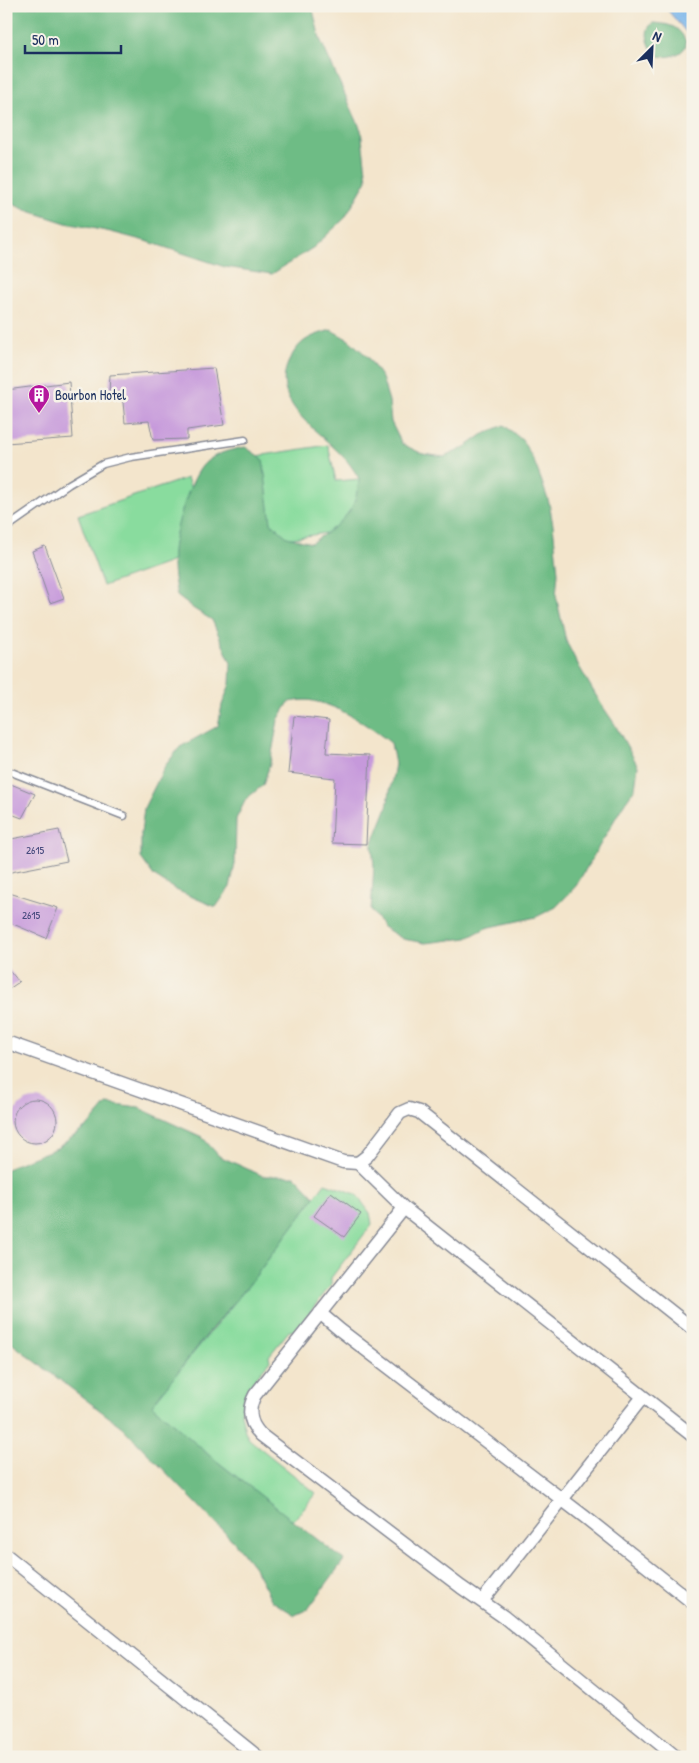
<svg xmlns="http://www.w3.org/2000/svg" width="699" height="1763" viewBox="0 0 699 1763" font-family="'Patrick Hand',sans-serif">
  <rect width="100%" height="100%" fill="#f7f3e8"/>
  <filter id="ink" filterUnits="userSpaceOnUse"><feTurbulence type="fractalNoise" baseFrequency=".02" numOctaves="2"/><feDisplacementMap in="SourceGraphic" scale="10" xChannelSelector="R" yChannelSelector="G"/><feConvolveMatrix kernelMatrix="1 2 1 2 8 2 1 2 1" color-interpolation-filters="sRGB"/></filter>
  <filter id="wash" filterUnits="userSpaceOnUse"><feTurbulence type="fractalNoise" baseFrequency=".0096" numOctaves="4" result="noise"/><feDisplacementMap in="SourceGraphic" scale="20" xChannelSelector="R" yChannelSelector="G"/><feGaussianBlur stdDeviation="1.12" result="paint"/><feColorMatrix in="noise" values="0 0 0 0 0 0 0 0 0 0 0 0 0 0 0 0 0 1.4 0 .05"/><feComposite in="paint" operator="in"/></filter>
  <g filter="url(#wash)">
    <rect width="100%" height="100%" fill="#f3e5cc"/>
    <path fill="#89dc9e" stroke="#52867e" d="M328 445 336 481 383 477 391 523 273 541 257 456Z
      M187 478 213 547 103 586 78 515Z
      M325 1183 356 1194 370 1213 372 1224 331 1278V1285L295 1331H289L269 1356 270 1361 248 1387 243 1400 241 1414 245 1431 249 1439 316 1493 293 1521 210 1456 151 1405 248 1286Z"/>
    <path fill="#6ebc85" stroke="#447672" d="M6 6H312L320 39 361 130 367 180 345 218 314 247 272 274 225 267 149 242 111 232 66 223 26 210 6 201Z
      M653 23C666 24 678 25 684 38 686 41 687 45 684 49 677 57 662 59 654 54 649 44 642 31 653 23Z
      M331 330 349 340 367 356 382 378 389 401 391 422 402 444 423 454 444 457 464 448 482 435 504 425 522 440 534 461 542 482 549 503 553 525 558 572 556 596 566 641 577 663 601 704 614 723 638 766 635 788 622 807 576 886 556 907 536 917 486 928 467 938 425 943 403 939 383 927 371 910 374 867 372 845 387 807 395 764 391 743C369 726 340 706 313 701 306 699 296 701 289 702L278 720 270 764 263 785 246 799 236 819 235 864 230 887 216 907 176 890 154 876 141 858V833L144 808 165 766 180 747 218 726 222 705 230 684 231 663 212 620 194 609 177 596C174 581 172 566 173 551 175 529 190 476 206 462 218 452 231 450 245 447L263 459 271 523 287 537 311 543C331 530 354 516 357 491 358 487 359 482 359 479 358 476 355 472 353 469 333 437 268 409 288 363 299 340 308 337 331 330Z
      M107 1104 139 1108 202 1137 219 1156 263 1176H295L315 1197 248 1286 213 1327 152 1405 210 1456 344 1560 308 1609 295 1615 272 1601 256 1570 234 1542 122 1427 6 1339V1170L14 1165 57 1148 88 1126Z"/>
    <path fill="#79b5eb" stroke="#4a72a4" d="M664 6H693V40Z"/>
    <g id="blocks">
      <path fill="#c699db" d="M214 368 224 425 187 430V439L153 440 149 421 125 423 122 392 109 393 110 375Z
        M69 382 73 438 6 443V390Z
        M45 546 64 598 50 603 32 551Z
        M294 716 329 720 326 753 370 755 366 844 332 843 335 778 288 773Z
        M6 782 35 794 22 818 6 812Z
        M59 830 67 861 6 873V840Z
        M6 892 58 908 46 938 6 921Z
        M6 966 19 982 6 991Z
        M13 1121a22 22 0 1 1 44 0a22 22 0 1 1-44 0Z
        M331 1192 361 1214 344 1237 314 1216Z"/>
    </g>
  </g>
  <g filter="url(#ink)">
    <use href="#blocks" fill-opacity="0" stroke="#878a95" stroke-width="1"/>
    <g fill="none" stroke-linecap="round" stroke-linejoin="round">
      <g stroke="#878a95" stroke-width="9">
        <path id="service" d="M6 528 69 484 103 464 131 457 245 440
          M6 770 124 816"/>
      </g>
      <g stroke="#878a95" stroke-width="15">
        <path id="minor" d="M6 1042 343 1162 358 1163 367 1156 400 1113 409 1109 419 1112 693 1329
          M358 1163 404 1208 693 1436
          M404 1208 255 1395C247 1410 249 1423 261 1435L461 1587 504 1617 676 1757
          M320 1313 340 1330 585 1517 693 1603
          M6 1555 258 1757
          M482 1601 642 1398"/>
      </g>
      <use href="#service" stroke="#fff" stroke-width="6"/>
      <use href="#minor" stroke="#fff" stroke-width="12"/>
    </g>
  </g>
  <defs>
    <g id="building-pin" transform="scale(1.125)"><path d="M0 17L-7.5 6A9.5 9.5 0 1 1 7.5 6Z" fill="#b5179e" stroke="#f7f3e8"/><path d="M-4-6H4V6H1V3H-1V6H-4ZM-2.5-4.3h1.7v1.8h-1.7ZM.8-4.3h1.7v1.8H.8ZM-2.5-1h1.7V.8h-1.7ZM.8-1h1.7V.8H.8Z" fill="#fff"/></g>
  </defs>
  <g fill-rule="evenodd">
    <use href="#building-pin" x="39" y="395"/>
  </g>
  <g text-anchor="middle" stroke-width="5" stroke-linejoin="round" paint-order="stroke">
    <g font-size="11" fill="#464a7d">
      <text x="35" y="854">2615</text>
      <text x="31" y="919">2615</text>
    </g>
    <g font-size="14" fill="#1b2f5e" stroke="#f7f3e8" text-anchor="start">
      <text x="55" y="400">Bourbon Hotel</text>
    </g>
  </g>
  <rect width="699" height="1763" fill="none" stroke="#f7f3e8" stroke-width="25"/>
  <g transform="translate(652 48) rotate(24)" stroke="#f7f3e8" stroke-width="4" paint-order="stroke">
  <path d="M0-4L9 19L0 12L-9 19Z" fill="#1b2f5e"/>
  <text y="-8" font-size="14" font-weight="bold" text-anchor="middle" fill="#1b2f5e">N</text>
  </g>
  <path d="M25 45v8h96v-8" fill="none" stroke="#1b2f5e" stroke-width="2.5"/>
  <text x="32" y="45" font-size="15" fill="#1b2f5e" stroke="#f7f3e8" stroke-width="4" paint-order="stroke">50 m</text>
</svg>
